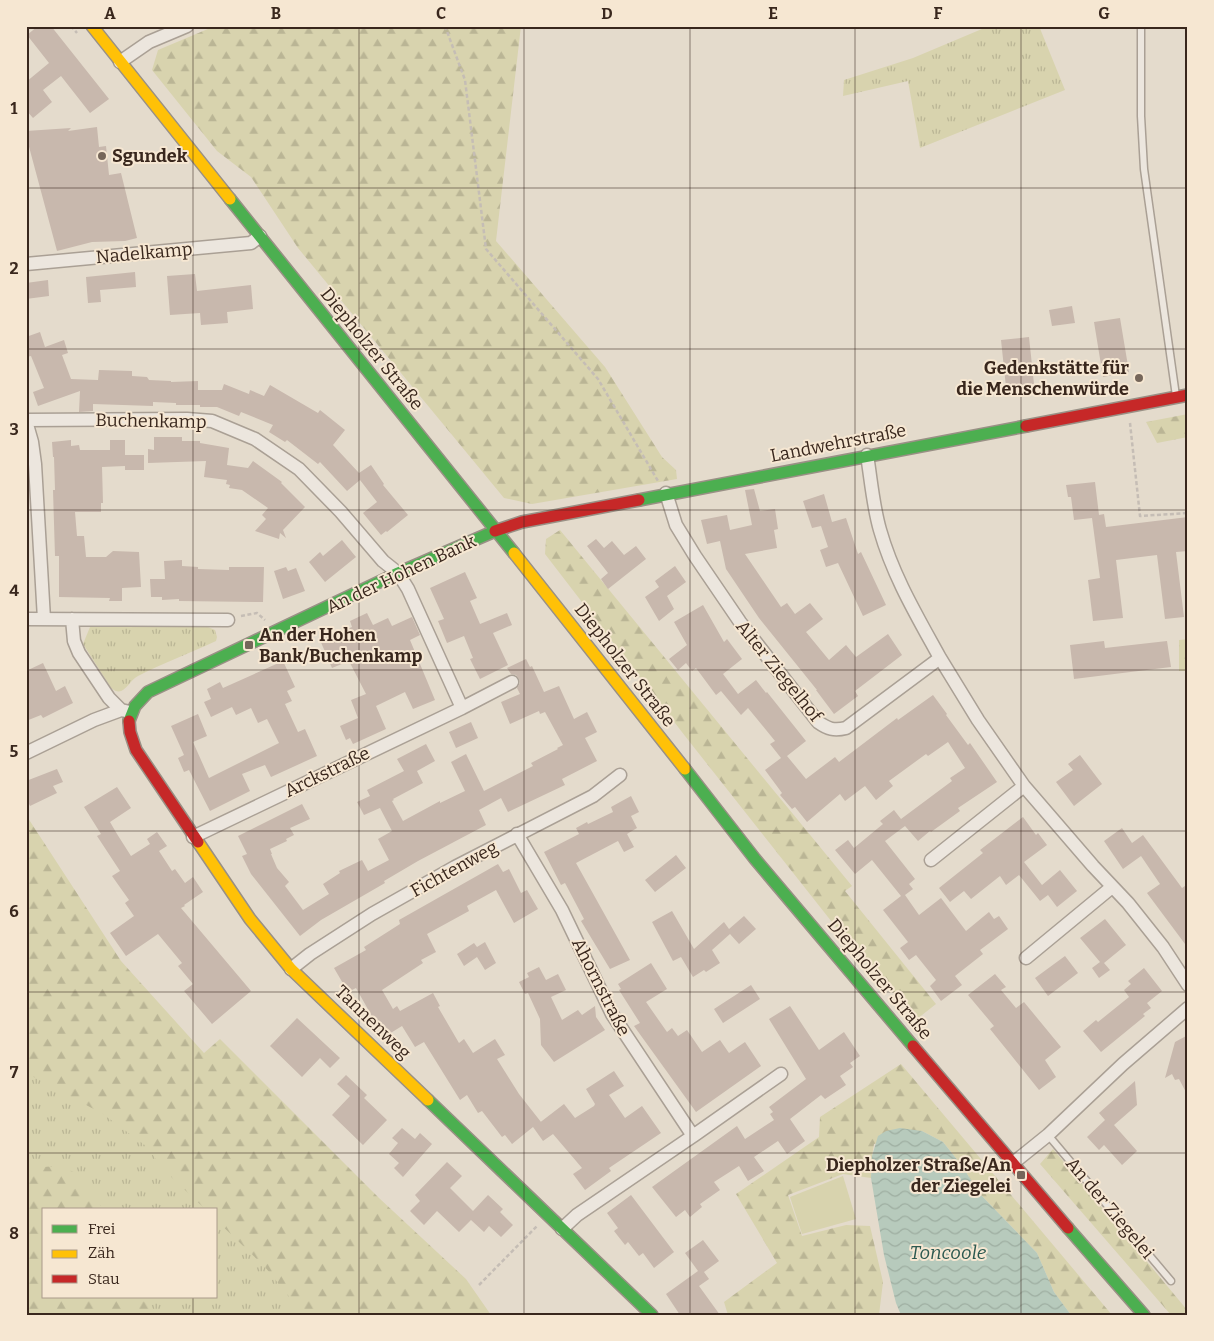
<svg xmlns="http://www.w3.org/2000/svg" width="1214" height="1341" viewBox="0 0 1214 1341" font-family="Bitter,serif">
  <defs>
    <pattern id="grass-tufts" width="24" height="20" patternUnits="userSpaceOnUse" patternTransform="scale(1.25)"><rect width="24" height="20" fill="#d8d3ae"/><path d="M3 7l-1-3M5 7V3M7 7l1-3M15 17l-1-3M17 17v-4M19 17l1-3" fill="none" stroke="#bab595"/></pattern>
    <pattern id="forest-firs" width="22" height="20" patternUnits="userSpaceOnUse" patternTransform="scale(1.25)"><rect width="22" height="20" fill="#d8d3ae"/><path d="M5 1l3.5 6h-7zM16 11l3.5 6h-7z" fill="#bab595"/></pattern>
    <pattern id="water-waves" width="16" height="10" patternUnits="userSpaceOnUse" patternTransform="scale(1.25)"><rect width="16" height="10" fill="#b7cabc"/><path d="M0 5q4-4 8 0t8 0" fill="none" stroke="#9eaea1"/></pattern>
  </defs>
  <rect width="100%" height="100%" fill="#e4dbcc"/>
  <path fill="url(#grass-tufts)" fill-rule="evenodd" d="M989 26H1039L1065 90 920 148 908 81 843 96 844 80 913 58Z
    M90 627H208L215 630 217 637 216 641C190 653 163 663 138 676 128 681 124 699 111 688L83 644Z
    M26 897 421 1315H26ZM44 1210H216V1297H44Z"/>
  <path fill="url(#forest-firs)" d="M215 26H521L496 241 605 367 662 457 676 470 677 479 532 504 504 498 298 248 251 177 217 151 152 70 158 50Z
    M1188 414V437L1157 443 1146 422Z
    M560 530 852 886 845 891 936 1004 917 1019 839 931 685 736 545 554 546 539Z
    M1188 639V671H1179V640Z
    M26 815 121 961 204 1053 220 1039 379 1198 466 1279 491 1315H304L265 1267 216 1220V1210H206L166 1172 146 1146 103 1114 26 1073Z
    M901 1064 1112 1315H1071L1054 1292 1037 1253 978 1192 963 1167 943 1142 922 1131 874 1144 872 1156 871 1178 843 1174 788 1195 802 1236 846 1225 870 1226 883 1282 879 1315H728L724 1302 777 1263 736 1194 819 1137 820 1117Z
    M1053 1149 1188 1311V1315H1171L1040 1164Z
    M59 1166 74 1172 101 1206 102 1210H44V1297H139L160 1315H26V1168Z"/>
  <path fill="#d8d3ae" d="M843 1176 856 1219 802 1234 790 1197Z"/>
  <path fill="url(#water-waves)" d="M900 1128 922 1131 943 1142 963 1167 978 1192 1037 1253 1054 1292 1071 1315H901L896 1303 884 1255 871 1178 872 1156 878 1136 886 1131Z"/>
  <path fill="#c8b8ad" d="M38 26H51L109 99 90 113 61 76 43 90 52 102 33 118 26 110V82L49 63 27 35Z
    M97 127 99 147 106 146 109 175 121 173 137 238 125 241 92 242 57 251 28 143 26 144V131L71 128 68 131Z
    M135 272 136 287 100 290 101 302 88 303 86 277Z
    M195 274 197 291 251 285 253 309 227 312 228 323 201 325 200 313 170 315 167 276Z
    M48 280 49 296 26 299V283Z
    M1072 306 1075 323 1052 326 1049 310Z
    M1120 318 1129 372 1103 377 1094 322Z
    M40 332 45 347 64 340 68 353 62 355 71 379 98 380 99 370 132 371V376L147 377 149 380 171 381V382L198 381V390H222L224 384 249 394 250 390 264 396 270 385 318 413 320 410 345 430 333 445 359 473 371 465 384 484 383 485 408 515 387 532 386 531 381 535 363 513 377 502 360 480 347 491 320 462 318 464 287 440 285 442 269 432 273 425 241 412 239 416 217 407H200V405H176V403L153 402V406L93 404V411L79 412 80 391 38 406 33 392 44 388 31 356 26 357V337Z
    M1029 337 1034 384 1006 387 1001 340Z
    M154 437H182V441H200V443L229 448 227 465 248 468 253 461 282 482 281 483 305 507 283 530 286 538 280 533 279 539 255 531 266 519 262 515 268 508 242 490 229 488 230 485 226 484 227 480 204 477 206 461 148 463V449L154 450Z
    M71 440V446L79 445 80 450H110V440H125V455H144V470H125V466L102 467 103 503H101V512H75L77 536H84L86 557H106L113 551 139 552 141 587 122 588V601H109L110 598 59 597V556H55L53 490H55L54 457H53L52 442Z
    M1095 482 1099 515 1104 514 1106 527 1188 517V551L1176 552 1184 617 1165 619 1157 555 1116 560 1123 618 1093 621 1088 580 1100 578 1092 518 1074 520 1071 497H1068L1066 485Z
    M754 489 760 511 775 509 778 529 774 530 777 548 745 554 781 607 787 603 795 614 810 603 823 619 806 632 829 660 846 645 856 657 888 634 902 655 855 691 858 696 834 714 816 690H817L759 618 726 569 720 541 707 544 701 520 727 515 730 530 752 525 745 490Z
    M824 494 832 522 846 518 858 554 861 552 886 605 863 616 838 563 826 567 820 550 828 547 821 526 812 528 803 501Z
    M596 539 604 548 612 541 624 555 636 546 646 559 608 589 601 579 608 573 587 546Z
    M342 540 356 557 325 582 309 562 320 552 323 556Z
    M182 560V566L198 567V569L229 570V567H264L263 602 179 601V599L162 600V597H151L150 579H165L164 561Z
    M675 566 686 582 667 596 674 609 659 621 645 597 659 587 655 581Z
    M286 567 288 571 296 568 305 591 283 599 274 571Z
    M465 572 477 598 470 601 480 624 507 613 512 625 493 633 508 665 480 679 470 659 473 658 464 636 447 643 438 621 444 619 430 588Z
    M703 605 724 642 727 639 742 659 723 674 738 694 756 680 766 693 767 692 806 741 787 756 806 779 835 757 839 762 897 718 898 720 933 695 947 714 946 715 968 745 970 743 997 782 958 808 960 811 931 832 930 831 918 841 905 826 885 841 915 879 909 884 913 889 905 895 919 915 941 898 966 931 989 912 994 919 999 916 1008 929 980 950 983 954 955 976 962 985 941 1001 930 986 936 980 916 955 909 960 900 948 908 942 883 910 901 896 872 860 855 874 835 850 848 840 854 848 883 824 880 821 894 810 901 819 952 781 950 778 965 768 948 742 928 756 926 754 889 781 893 786 876 800 865 786 845 801 840 794 807 822 795 807 792 809 780 795 782 793 765 770 781 758 770 744 775 741 748 708 741 715 721 691 716 695 696 668 692 671 686 663 678 670 669 659 687 645 674 622Z
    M367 613 373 625 388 618 392 626 412 617 420 635 410 640 435 700 413 709 405 692 376 706 386 729 353 744 350 738 346 740 340 726 358 718 351 700 366 694 349 661 332 668 320 640 352 627 350 621Z
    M1104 641 1105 648 1167 641 1171 667 1074 679 1070 645Z
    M526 659 530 667 532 666 544 692 559 686 574 719 587 712 597 732 585 738 597 761 562 779 565 785 508 812 501 798 479 810 486 825 418 861 384 881 385 883 321 920 300 936 251 874 242 856 247 854 238 836 302 804 310 819 290 828 294 835 286 839 287 841 270 849 272 854H271L277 868 289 882 285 886 303 910 329 894 323 884 340 873 339 871 362 860 368 871 389 860 378 839 392 831 380 808 364 815 357 802 370 796 367 790 404 771 397 759 426 744 435 761 417 771 423 783 393 799 394 800 392 801 403 821 440 801V803L465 791 451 762 466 754 484 791 533 766 531 763 558 749 557 748 563 745 545 712 540 714 539 711 510 724 501 702 520 694 517 688 520 683 519 679 516 675 511 674 507 668Z
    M283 661 295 687 287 691 292 701 285 704 298 732 305 729 317 756 271 777 265 765 242 774 250 791 210 811 189 770 184 772 178 758 184 755 171 726 198 714 207 736 193 742 209 778 279 743 267 719 258 723 251 708 236 715 232 707 211 717 204 702 211 699 207 689 220 682 223 688Z
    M43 663 56 691 65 686 73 703 43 718 41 715 26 721V671Z
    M471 722 478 738 456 748 449 732Z
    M1080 755 1102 784 1074 806 1056 782 1073 770 1068 764Z
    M57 769 63 782 53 786 57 793 30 806 26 798V781Z
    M117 787 131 808 110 822 117 834 131 856 150 844 147 839 157 832 167 846 159 851 172 871 175 869 185 883 193 877 203 892 184 905 185 906 181 908 251 991 212 1024 184 991 193 984 178 966 182 963 158 934 126 956 110 933 134 916 125 903 129 900 112 876 120 871 97 836 101 834 84 807Z
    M631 796 639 812 631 816 637 828 627 834 634 847 624 852 618 841 576 863 630 960 610 969 581 921 584 919 565 883 561 885 544 852 579 834 576 828 587 822 588 824 613 812 611 807Z
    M1023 817 1036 835 1038 833 1047 845 1024 862 1042 885 1060 870 1077 891 1057 907 1048 895 1040 901 1019 875 1006 885 1000 876 971 899 964 891 950 902 939 888 983 853 980 850Z
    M1122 828 1132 843 1143 835 1182 888 1188 884V948L1147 893 1160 884 1141 856 1123 869 1104 841Z
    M676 855 686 868 655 892 645 880Z
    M498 864 503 872 509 869 521 893 527 890 538 909 514 923 496 890 467 906 469 911 427 934 436 952 421 960 423 963 382 990 393 1009 397 1006 400 1011 433 993 440 1006 438 1007 459 1043 464 1039 473 1053 495 1039 505 1055 497 1059 519 1094 541 1122 538 1124 564 1104 575 1118 594 1106 595 1104 586 1089 614 1071 624 1086 609 1095 625 1118 642 1106 661 1133 609 1168 611 1171 585 1190 573 1174 582 1168 553 1134 543 1141 533 1127 512 1144 505 1135 502 1137 482 1111 478 1113 467 1095 460 1100 424 1042 415 1047 402 1026 389 1034 383 1024 378 1027 356 988 348 992 334 968 366 950 364 947 400 924 399 920Z
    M672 911 694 949 724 922 729 929 744 916 756 929 739 944 730 934 712 950 720 963 706 972 704 970 693 977 681 957 673 961 652 922Z
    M1105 919 1126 945 1104 963 1110 970 1099 978 1092 968 1100 962 1080 938Z
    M485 942 496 963 485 970 477 957 464 966 457 954 474 943 477 947Z
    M1065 956 1078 973 1048 996 1035 978Z
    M651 963 667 989 646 1002 667 1032 672 1028 678 1036 687 1030 702 1052 720 1040 729 1053 745 1042 761 1066 696 1112 634 1026 640 1023 619 990 621 989 618 984Z
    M539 967 546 980 558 974 566 990 551 997 562 1020 578 1010 582 1015 595 1006 596 1017 605 1030 554 1062 541 1045 540 1019 528 993 525 994 519 982 529 977 527 973Z
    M1144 968 1162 991 1147 1003 1151 1008 1143 1014 1145 1016 1101 1052 1083 1031 1096 1020 1098 1022 1129 997 1124 990 1131 984 1128 981Z
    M995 974 1006 987 1001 990 1016 1008 1024 1002 1061 1047 1045 1060 1056 1077 1039 1090 990 1029 994 1026 968 995Z
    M751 985 760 999 723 1023 714 1009Z
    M790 1006 819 1050 844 1032 860 1056 850 1063 853 1067 840 1076 846 1085 825 1099 821 1095 790 1119 805 1141 787 1154 778 1141 754 1157 764 1171 748 1181 739 1166 714 1182 720 1190 700 1204 702 1207 690 1217 685 1210 676 1217 652 1187 737 1126 745 1139 774 1120 770 1114 773 1112 769 1107 806 1079 769 1019Z
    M297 1018 340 1058 330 1068 320 1058 302 1077 270 1046Z
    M1188 1035V1096L1179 1079 1175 1080 1172 1074 1165 1078 1175 1042Z
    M346 1075 367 1095 364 1098 387 1120 363 1145 332 1115 350 1096 337 1084Z
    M1135 1081 1137 1105 1114 1125 1137 1151 1122 1165 1104 1145 1099 1150 1087 1137 1105 1120 1099 1113Z
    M402 1128 415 1139 420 1133 432 1144 403 1177 394 1168 399 1163 389 1154 398 1143 392 1138Z
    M447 1162 462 1176 450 1188 473 1211 488 1195 503 1209 500 1212 513 1225 501 1237 489 1226 484 1232 471 1220 459 1232 437 1211 424 1225 410 1211 420 1201 415 1195Z
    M631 1195 674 1252 654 1268 643 1253 639 1256 628 1242 625 1245 614 1231 618 1228 607 1213Z
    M703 1240 719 1261 704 1272 709 1279 699 1286 720 1315H680L666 1294 698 1271 685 1253Z"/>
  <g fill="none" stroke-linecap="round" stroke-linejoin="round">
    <g stroke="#aaa095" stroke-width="9">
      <path id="lane" d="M1141 26V116L1144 169 1176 396
        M1048 1135 1171 1281"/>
    </g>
    <g stroke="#aaa095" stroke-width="15">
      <path id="street" d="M120 62 149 42 187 26
        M26 264 251 243 260 236
        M26 420 187 419 212 421 255 439 299 469 341 512 383 561 398 573 408 589 462 708 193 837
        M26 421 32 442 35 464 44 619
        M867 455C871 480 873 506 880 530 893 576 917 616 940 658
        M666 493 676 525 695 556 740 622 818 722C828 729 834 731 846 728L940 658 978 720 1024 786
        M26 619 228 620
        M72 619 74 641 79 653 109 698 121 710 130 712
        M462 708 512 682
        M26 753 94 720 121 710
        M517 834 562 910 612 1014 693 1136 577 1215 562 1229
        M931 860 1024 786 1093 866 1128 903 1163 947 1188 985
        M1026 958 1112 887
        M291 969 310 954 372 914 455 867 593 796 620 775
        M693 1136 781 1074
        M1012 1164 1048 1135 1123 1064 1188 1008"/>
    </g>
    <g stroke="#999085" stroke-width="14">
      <path id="fast" d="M230 199 514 553
        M639 500 1026 426
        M129 721 135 706 148 692 398 573 495 531
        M685 769 755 859 913 1046
        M428 1100 652 1315
        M1068 1228 1144 1315"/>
    </g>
    <g stroke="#999085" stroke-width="14">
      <path id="slow" d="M92 26 230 199
        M514 553 685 769
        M198 842 250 919 291 969 428 1100"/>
    </g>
    <g stroke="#999085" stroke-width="14">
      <path id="jam" d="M1026 426 1188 395
        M495 531 522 522 639 500
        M129 721 130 732 136 750 198 842
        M913 1046 1068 1228"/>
    </g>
    <path stroke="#c5bdb5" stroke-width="2.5" stroke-dasharray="4 2.5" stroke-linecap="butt" d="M71 26 77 33
      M445 26 465 80 486 249 598 379 658 481
      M1130 423 1140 516 1188 513
      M241 616 257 613 265 620
      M479 1285 537 1226"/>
    <use href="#lane" stroke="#ece6de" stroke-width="6"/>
    <use href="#street" stroke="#ece6de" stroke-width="12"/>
    <use href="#fast" stroke="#4caf50" stroke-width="11"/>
    <use href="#slow" stroke="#ffc107" stroke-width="11"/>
    <use href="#jam" stroke="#c62828" stroke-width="11"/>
  </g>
  <path fill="none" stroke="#39271d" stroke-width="1" stroke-opacity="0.55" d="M193 26V1210M359 26V1315M524 26V1315M690 26V1315M855 26V1315M1021 26V1315M26 188H1188M26 349H1188M26 510H1188M26 670H1188M26 831H1188M26 992H1188M26 1153H1188M193 1297V1315"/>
  <g fill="#75665a" stroke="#f6e7d2" stroke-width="2">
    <circle cx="102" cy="156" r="5"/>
    <circle cx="1139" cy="378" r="5"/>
    <rect x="244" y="640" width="10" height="10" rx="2.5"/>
    <rect x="1016" y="1170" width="10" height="10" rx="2.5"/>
  </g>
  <g text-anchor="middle" stroke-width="4" stroke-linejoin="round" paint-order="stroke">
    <g font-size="18" font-weight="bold" fill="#39271d" stroke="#f6e7d2" text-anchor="start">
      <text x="112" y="162">Sgundek</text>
      <text x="1129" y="374" text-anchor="end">Gedenkstätte für<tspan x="1129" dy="21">die Menschenwürde</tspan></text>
      <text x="259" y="641">An der Hohen<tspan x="259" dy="21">Bank/Buchenkamp</tspan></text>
      <text x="1011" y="1171" text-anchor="end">Diepholzer Straße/An<tspan x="1011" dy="21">der Ziegelei</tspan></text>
    </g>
    <g font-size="18" fill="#39271d" stroke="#f6e7d2">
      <text transform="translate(144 253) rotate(-5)" y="6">Nadelkamp</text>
      <text transform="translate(372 349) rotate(51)" y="6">Diepholzer Straße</text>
      <text transform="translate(151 421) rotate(1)" y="6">Buchenkamp</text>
      <text transform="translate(838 443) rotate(-11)" y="6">Landwehrstraße</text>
      <text transform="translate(401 574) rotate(-25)" y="6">An der Hohen Bank</text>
      <text transform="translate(625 665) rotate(52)" y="6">Diepholzer Straße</text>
      <text transform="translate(779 671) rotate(51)" y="6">Alter Ziegelhof</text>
      <text transform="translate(327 772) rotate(-26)" y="6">Arckstraße</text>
      <text transform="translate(454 869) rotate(-29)" y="6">Fichtenweg</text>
      <text transform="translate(880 979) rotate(50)" y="6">Diepholzer Straße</text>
      <text transform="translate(601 987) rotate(63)" y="6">Ahornstraße</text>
      <text transform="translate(373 1022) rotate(44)" y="6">Tannenweg</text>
      <text transform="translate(1110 1208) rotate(50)" y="6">An der Ziegelei</text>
    </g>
    <g font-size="19" font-style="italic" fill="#2c5950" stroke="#f6e7d2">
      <text x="948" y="1259">Toncoole</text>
    </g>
  </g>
  <rect width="1214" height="1341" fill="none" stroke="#f6e7d2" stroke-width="55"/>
  <rect x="42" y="1208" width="175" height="90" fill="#f6e7d2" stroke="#aa9a8a"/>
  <rect x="52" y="1225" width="25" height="8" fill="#4caf50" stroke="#aa9a8a"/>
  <text x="88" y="1234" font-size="15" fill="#39271d">Frei</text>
  <rect x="52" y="1250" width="25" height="8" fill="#ffc107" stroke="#aa9a8a"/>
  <text x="88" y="1258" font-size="15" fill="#39271d">Zäh</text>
  <rect x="52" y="1275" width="25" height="8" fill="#c62828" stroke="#aa9a8a"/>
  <text x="88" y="1284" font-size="15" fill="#39271d">Stau</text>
  <rect x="28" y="28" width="1158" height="1286" fill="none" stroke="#39271d" stroke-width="2"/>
  <g font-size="16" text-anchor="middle" font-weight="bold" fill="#39271d">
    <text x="110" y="19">A</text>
    <text x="276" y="19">B</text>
    <text x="441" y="19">C</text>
    <text x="607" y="19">D</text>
    <text x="773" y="19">E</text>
    <text x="938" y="19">F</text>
    <text x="1104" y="19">G</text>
    <text x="14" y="114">1</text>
    <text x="14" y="274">2</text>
    <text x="14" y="435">3</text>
    <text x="14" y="596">4</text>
    <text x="14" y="757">5</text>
    <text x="14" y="917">6</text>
    <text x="14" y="1078">7</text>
    <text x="14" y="1239">8</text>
  </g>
</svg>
